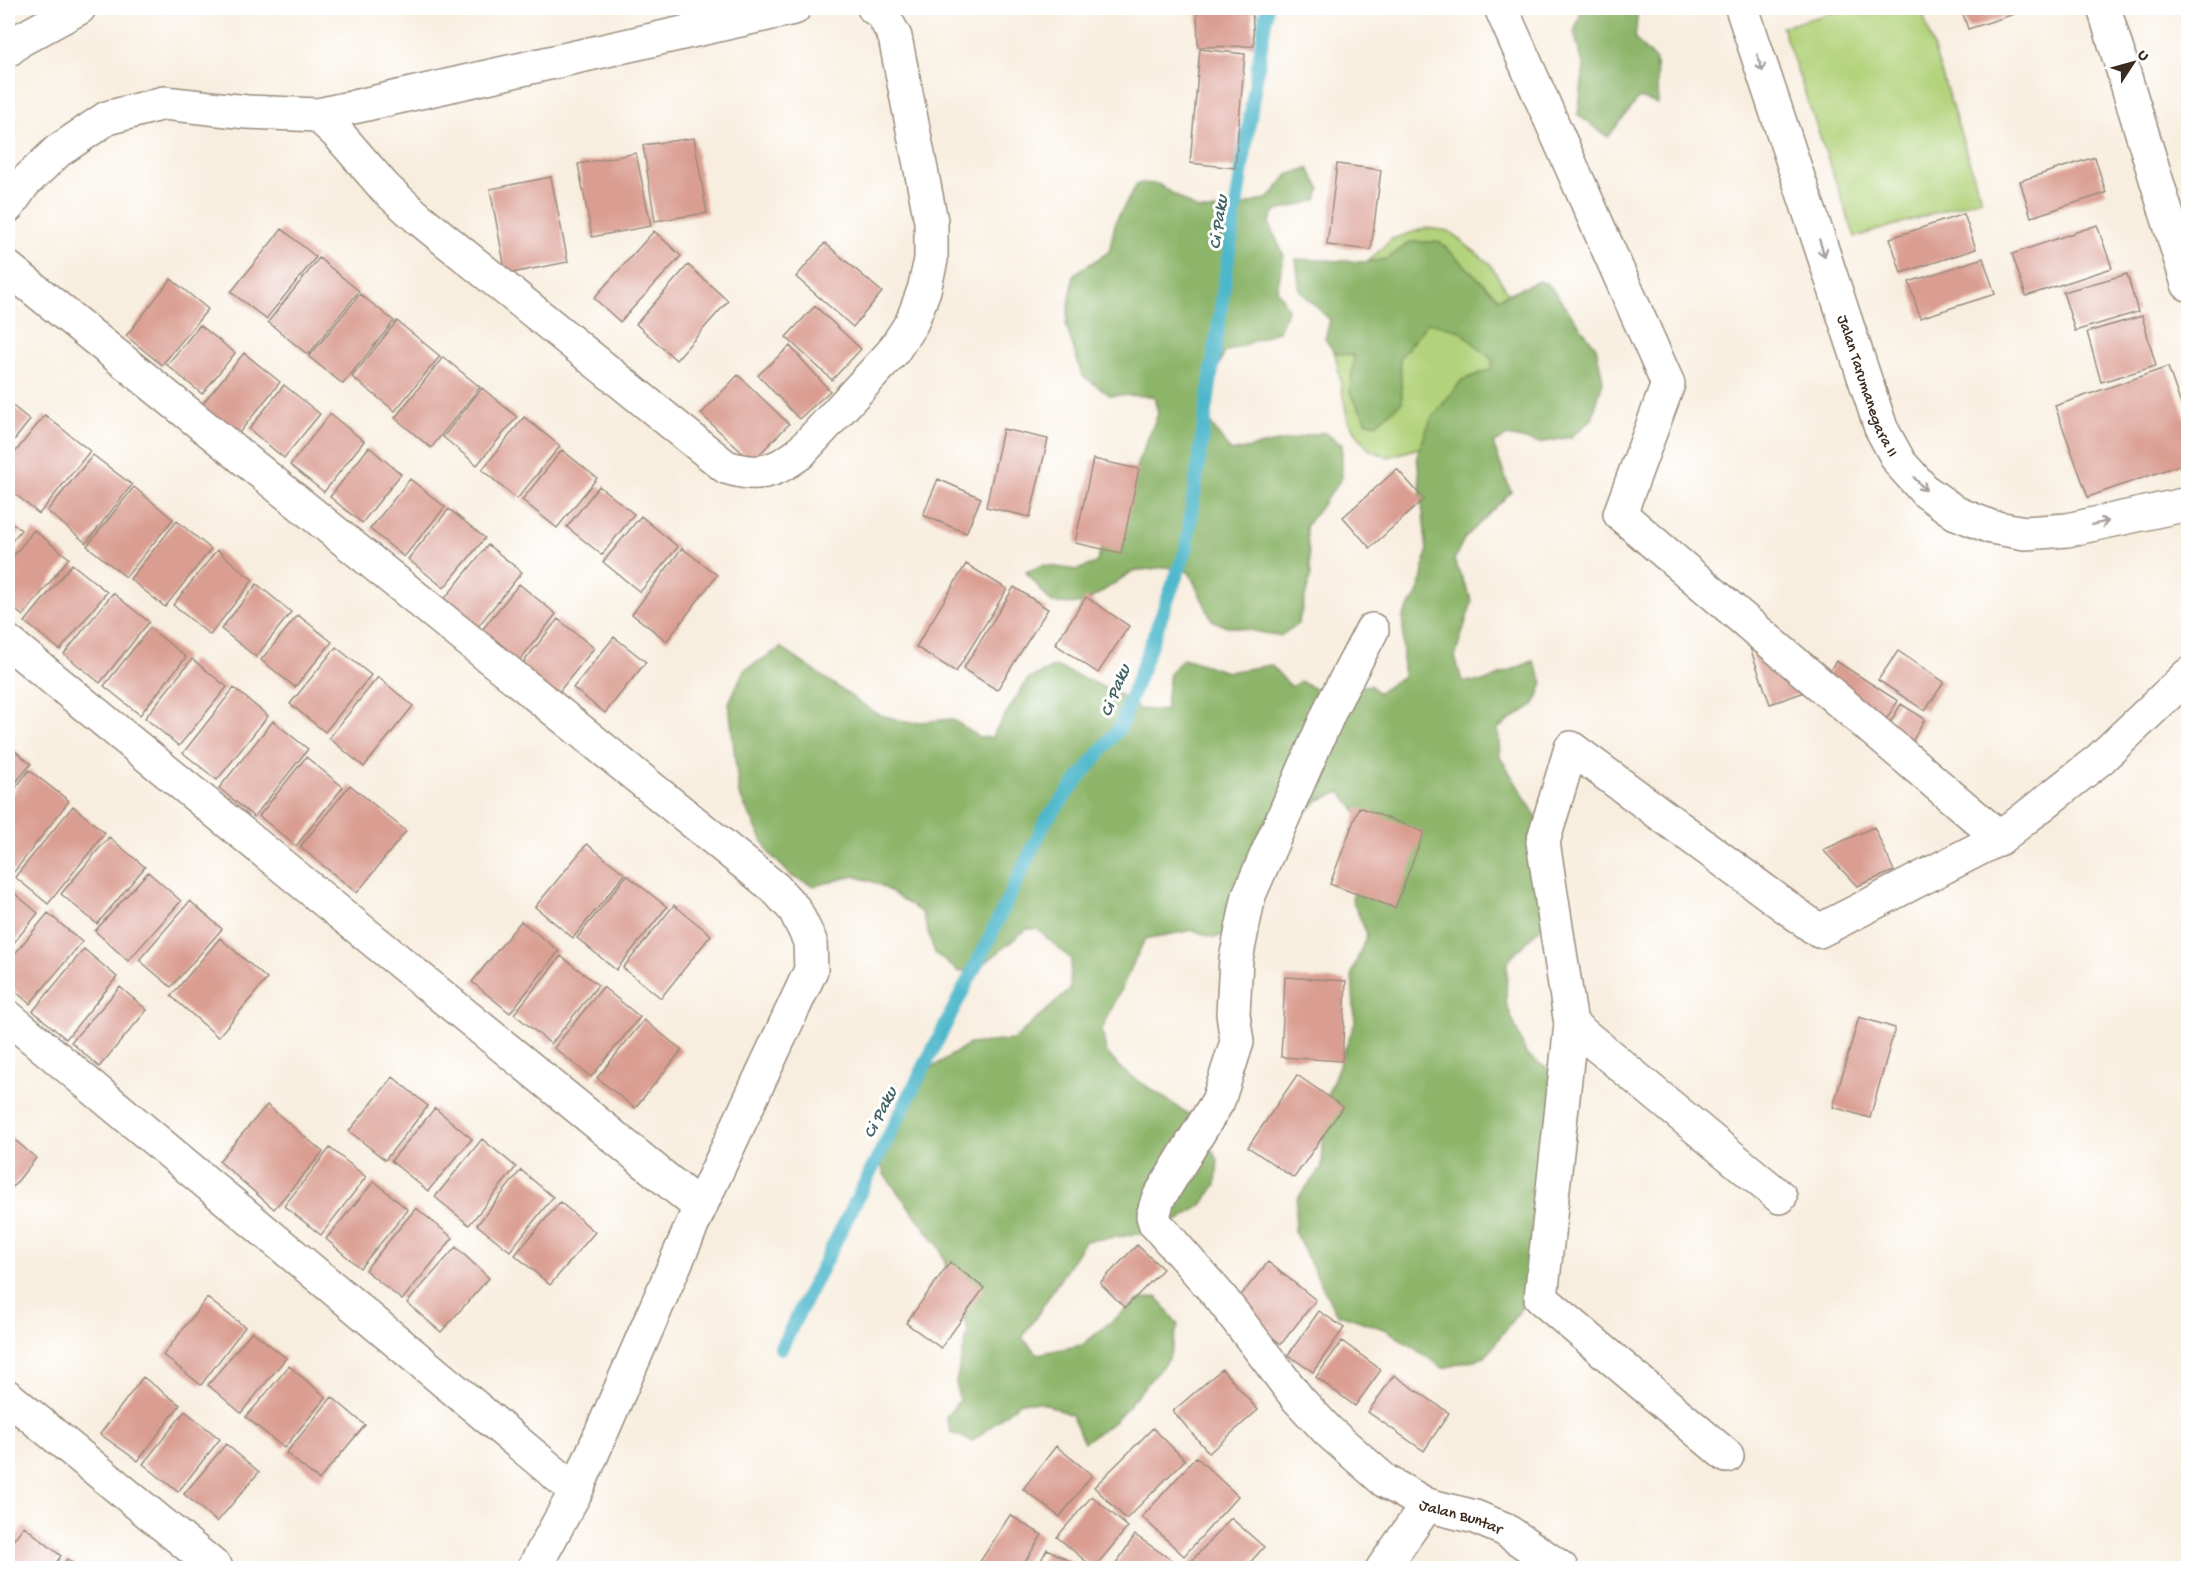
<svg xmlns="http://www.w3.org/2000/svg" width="2196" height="1576" viewBox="0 0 2196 1576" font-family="'Gochi Hand',sans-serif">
  <rect width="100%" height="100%" fill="#fff"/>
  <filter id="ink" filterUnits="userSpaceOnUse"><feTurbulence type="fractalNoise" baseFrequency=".0167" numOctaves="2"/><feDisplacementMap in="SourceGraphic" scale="12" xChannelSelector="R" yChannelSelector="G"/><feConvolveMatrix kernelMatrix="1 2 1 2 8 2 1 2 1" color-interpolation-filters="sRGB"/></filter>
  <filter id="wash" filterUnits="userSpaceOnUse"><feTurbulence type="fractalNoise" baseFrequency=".008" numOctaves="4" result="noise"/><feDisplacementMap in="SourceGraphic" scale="24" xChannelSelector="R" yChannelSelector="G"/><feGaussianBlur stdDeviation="1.35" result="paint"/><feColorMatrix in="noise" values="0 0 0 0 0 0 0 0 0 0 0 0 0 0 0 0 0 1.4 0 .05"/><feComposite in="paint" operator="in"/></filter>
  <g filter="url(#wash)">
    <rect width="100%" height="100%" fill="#f8eedf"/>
    <path fill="#b2d37b" stroke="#767e4c" stroke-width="1.5" d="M1848 8H1921L1981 199 1855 237 1782 27Z
      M1426 228 1449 231 1490 264 1506 290 1577 364 1443 441 1388 457 1368 449 1348 421 1335 353 1337 316 1368 262 1392 239Z"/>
    <path fill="#8db56b" stroke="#647044" stroke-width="1.5" d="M1583 8H1638L1635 39 1656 61 1658 104 1639 98 1608 137 1578 115 1584 67 1574 32Z
      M1308 168 1320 188 1317 200 1274 212 1269 223 1284 256 1277 289 1288 309 1279 331 1225 352 1211 383 1210 423 1231 452 1324 432 1342 445V478L1306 526 1311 575 1298 624 1280 636 1223 625 1212 620 1189 572 1167 567 1133 571 1083 604 1052 603 1026 572 1043 565 1077 570 1096 563 1158 414 1154 396 1110 395 1082 375 1066 325 1074 274 1109 252 1116 220 1138 183 1158 184 1198 210H1229L1269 198 1288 175Z
      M1410 242H1440L1499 298 1538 281 1548 284 1596 347 1603 381 1592 419 1571 437 1540 443 1507 436 1493 444 1511 492 1464 539 1454 560 1472 601 1455 657 1462 681 1483 682 1533 661 1543 682 1535 704 1498 728 1500 757 1539 821 1549 919 1507 962 1506 1003 1527 1056 1568 1081 1526 1302 1485 1357 1443 1368 1387 1330 1336 1313 1294 1231 1297 1199 1322 1167 1325 1102 1355 1023 1352 973 1367 934 1352 899 1373 834 1341 792 1319 800 1302 816 1235 931 1214 938 1193 930 1145 939 1102 1029 1106 1052 1122 1070 1193 1117 1218 1160 1216 1184 1202 1205 1162 1231 1085 1241 1022 1338 1038 1354 1082 1345 1138 1300 1157 1297 1178 1325 1169 1358 1114 1422 1084 1442 1071 1415 1042 1402H1020L973 1441 951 1433 946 1417 959 1401 956 1382 968 1332 940 1248 884 1174 878 1152 920 1075 969 1044 1013 1040 1070 990 1071 959 1037 929H1027L980 967 959 972 935 953 922 913 877 883 854 876 814 886 793 877 769 853 739 794 729 703 744 670 781 648 877 714 910 723 952 719 979 737 991 738 1027 680 1055 666 1119 694 1139 709 1165 711 1170 672 1184 658 1227 672 1271 665 1291 687 1300 681 1319 691 1370 685 1378 693 1403 676V617L1419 591 1427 552 1417 455 1431 419 1462 380 1492 369V360L1460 331 1428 322 1400 358 1402 402 1376 424 1366 421 1350 392 1354 356 1335 353 1325 339 1330 320 1300 291 1296 259 1368 262 1387 259Z"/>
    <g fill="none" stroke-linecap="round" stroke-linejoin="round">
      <path stroke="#4db7cb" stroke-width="14" d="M781 1348 983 951 1046 820 1120 727 1186 550 1229 252 1267 8"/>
    </g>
    <g id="blocks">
      <path fill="#da9d91" d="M1197 8H1252L1254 46 1198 47Z
        M1961 8H2033L1968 29Z
        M1200 49 1245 54 1235 168 1190 163Z
        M694 138 707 213 655 221 643 145Z
        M636 153 651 226 592 237 578 164Z
        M2095 157 2106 193 2031 217 2020 181Z
        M1337 164 1381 170 1371 250 1327 245Z
        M551 177 568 262 506 274 490 189Z
        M1964 214 1976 249 1901 273 1890 238Z
        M2097 225 2112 268 2026 296 2012 254Z
        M282 229 316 257 266 319 231 292Z
        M654 231 681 256 620 322 594 298Z
        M825 243 882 292 853 327 796 277Z
        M319 258 359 291 308 355 268 322Z
        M1983 258 1995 294 1920 318 1909 282Z
        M688 265 728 301 676 360 636 324Z
        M2127 274 2138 312 2075 331 2063 292Z
        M171 279 208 309 162 365 126 336Z
        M360 294 394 321 343 384 309 357Z
        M815 306 861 349 832 380 786 337Z
        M2142 316 2156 366 2101 382 2087 332Z
        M397 321 440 356 395 411 352 377Z
        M200 325 235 353 202 394 167 365Z
        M790 346 830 391 799 419 758 375Z
        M244 353 280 382 231 443 194 414Z
        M443 357 480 387 431 448 395 418Z
        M2168 367 2188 425V462L2088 497 2055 406Z
        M738 375 789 424 752 462 701 414Z
        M284 385 320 414 284 458 249 429Z
        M482 388 517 417 477 465 443 437Z
        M8 402 30 420 8 448Z
        M330 414 364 441 324 492 290 465Z
        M45 415 90 451 39 514 8 488V461Z
        M524 417 560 446 517 499 482 470Z
        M1003 429 1048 439 1030 517 986 507Z
        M369 447 401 474 362 523 330 497Z
        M562 450 597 478 557 528 522 500Z
        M93 455 132 485 86 543 47 511Z
        M1093 459 1139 469 1121 553 1075 543Z
        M1397 469 1424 499 1370 548 1343 517Z
        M410 479 445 507 404 557 370 529Z
        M938 479 981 498 966 533 923 515Z
        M599 486 634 514 602 555 567 527Z
        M134 487 173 519 126 577 87 546Z
        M449 509 485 538 444 588 408 559Z
        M641 516 678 547 640 592 603 562Z
        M8 519 21 530 8 546Z
        M177 521 211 549 165 607 130 579Z
        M34 530 69 558 23 616 8 604V563Z
        M488 545 522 572 476 629 442 602Z
        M682 548 717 575 667 641 632 614Z
        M217 550 253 580 210 635 173 605Z
        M72 564 107 592 60 650 25 622Z
        M966 564 1007 589 956 672 916 647Z
        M257 584 291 612 256 657 221 629Z
        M519 584 556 614 512 670 474 640Z
        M1014 587 1048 609 997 690 963 669Z
        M113 593 149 622 100 683 64 654Z
        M1086 597 1129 626 1098 673 1055 644Z
        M298 615 332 642 295 687 261 660Z
        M558 619 594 648 554 698 518 669Z
        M150 628 186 657 140 715 104 686Z
        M1781 634 1802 693 1770 704 1749 645Z
        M614 637 646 662 605 713 573 688Z
        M336 647 371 675 325 732 290 704Z
        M1898 651 1944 682 1925 711 1878 680Z
        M192 659 227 687 179 746 145 718Z
        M1836 661 1898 701 1874 738 1812 697Z
        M378 677 413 706 364 767 329 738Z
        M234 688 268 716 217 780 183 753Z
        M1901 704 1925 719 1904 756 1879 742Z
        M273 721 308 749 254 817 219 788Z
        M8 745 31 764 8 792Z
        M306 757 343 787 296 846 259 816Z
        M29 770 69 801 14 872 8 867V798Z
        M350 785 406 831 357 893 300 847Z
        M73 806 105 833 48 904 15 877Z
        M1359 807 1424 832 1395 908 1330 884Z
        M1874 827 1894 871 1857 886 1823 850Z
        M109 837 145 867 97 924 61 894Z
        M587 844 625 874 573 938 535 907Z
        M148 872 181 901 128 961 95 931Z
        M627 875 667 907 616 970 577 938Z
        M8 888 38 913 8 950Z
        M190 901 222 929 171 987 139 960Z
        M674 905 711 935 661 998 623 968Z
        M48 913 82 942 30 1004 8 985V962Z
        M521 921 559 951 510 1013 472 982Z
        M220 938 267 979 218 1037 171 996Z
        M84 949 117 977 66 1039 33 1011Z
        M561 956 598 985 551 1044 514 1014Z
        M1285 977 1346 981 1342 1061 1281 1057Z
        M120 987 147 1010 99 1067 71 1042Z
        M603 987 640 1017 591 1077 554 1048Z
        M1859 1017 1895 1028 1870 1118 1833 1107Z
        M644 1020 682 1050 635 1108 597 1078Z
        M1297 1075 1343 1107 1294 1178 1248 1147Z
        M393 1077 428 1106 385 1160 349 1131Z
        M267 1105 323 1152 274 1209 219 1161Z
        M435 1108 472 1139 428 1191 391 1161Z
        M8 1134 36 1158 8 1193Z
        M482 1139 516 1167 469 1225 435 1197Z
        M330 1148 366 1177 321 1235 284 1206Z
        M521 1170 553 1197 510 1251 477 1225Z
        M374 1181 408 1210 360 1268 326 1239Z
        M560 1202 595 1232 550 1285 515 1255Z
        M416 1208 453 1238 402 1300 365 1270Z
        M1137 1245 1163 1269 1125 1308 1100 1283Z
        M456 1247 489 1278 441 1332 407 1303Z
        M950 1262 984 1288 941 1348 906 1323Z
        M1268 1262 1316 1300 1281 1344 1233 1305Z
        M207 1298 245 1327 201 1385 163 1355Z
        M1319 1311 1344 1328 1313 1372 1288 1355Z
        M252 1331 286 1358 241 1413 208 1385Z
        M1342 1341 1381 1370 1355 1406 1316 1377Z
        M289 1366 326 1397 284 1448 246 1417Z
        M1222 1369 1258 1410 1209 1453 1173 1411Z
        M1394 1375 1449 1413 1424 1451 1368 1412Z
        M143 1377 180 1405 138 1461 100 1434Z
        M332 1397 365 1425 319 1480 286 1453Z
        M185 1411 220 1439 178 1492 143 1464Z
        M1153 1428 1185 1460 1126 1519 1094 1487Z
        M226 1444 259 1472 217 1522 184 1494Z
        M1056 1446 1092 1475 1060 1517 1023 1489Z
        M1196 1457 1238 1496 1184 1556 1142 1517Z
        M1092 1496 1128 1527 1094 1568 1057 1537Z
        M1010 1515 1042 1535 1021 1568H976Z
        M1231 1518 1264 1547 1245 1568H1185Z
        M24 1526 61 1556 52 1568H8V1547Z
        M1135 1535 1173 1561 1168 1568H1113Z
        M1047 1549 1083 1568H1037Z
        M67 1559 79 1568H60Z"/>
    </g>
  </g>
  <g filter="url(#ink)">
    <use href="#blocks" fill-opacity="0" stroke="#9a8c7e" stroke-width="1.5"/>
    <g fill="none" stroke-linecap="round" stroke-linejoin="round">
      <g stroke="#9a8c7e" stroke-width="36">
        <g id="street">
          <path d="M1501 8 1668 384 1620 514 2000 838 2100 759 2188 675"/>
          <path id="s1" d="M1742 8 1881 428 1900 463 1925 491 1956 513 1991 527 2025 533 2067 530 2188 504"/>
          <path d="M2104 8 2188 284"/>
          <path d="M8 50 20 40 79 8"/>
          <path d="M318 115 340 136 385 188 417 217 726 467C757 477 773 473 799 454L892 353 912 322 924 290 931 260V221L895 37 882 13 874 8"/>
          <path d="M8 206 24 183 58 151 107 118 164 103 247 112 318 115 794 8"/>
          <path d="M8 268 775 888 795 910 810 941 811 970 700 1207 576 1491 534 1568"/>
          <path id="s2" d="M1372 630 1332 706 1249 895 1236 959 1233 1014 1237 1042 1218 1101 1158 1199 1153 1216 1155 1223 1221 1298 1298 1399 1328 1431 1385 1481 1427 1505 1475 1517 1504 1529 1561 1568"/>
          <path d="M8 642 700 1207"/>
          <path d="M8 1017 576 1491"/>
          <path d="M1571 1024 1780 1197"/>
          <path d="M8 1397 216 1568"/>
          <path d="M1727 1456 1541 1298 1571 1024 1543 842 1571 748 1819 931 2000 838"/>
          <path d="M1383 1568 1427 1505"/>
        </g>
      </g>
      <use href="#street" stroke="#fff" stroke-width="33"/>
    </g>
    <defs><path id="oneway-shaft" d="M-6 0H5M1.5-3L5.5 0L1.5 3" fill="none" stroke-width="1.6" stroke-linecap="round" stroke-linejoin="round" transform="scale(1.5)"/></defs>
    <g stroke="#a79f9a">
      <use href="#oneway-shaft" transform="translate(1760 63) rotate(72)"/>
      <use href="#oneway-shaft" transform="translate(1822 248) rotate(72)"/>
      <use href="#oneway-shaft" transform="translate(1920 484) rotate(47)"/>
      <use href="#oneway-shaft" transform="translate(2100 523) rotate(-12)"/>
    </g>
  </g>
  <g text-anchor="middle" stroke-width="6" stroke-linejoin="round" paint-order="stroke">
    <g font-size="16" fill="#3b2a1e" stroke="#fff">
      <text dy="6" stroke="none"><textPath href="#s1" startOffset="398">Jalan Tarumanegara II</textPath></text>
      <text dy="6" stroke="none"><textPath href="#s2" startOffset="1074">Jalan Buntar</textPath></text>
    </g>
    <g font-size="18" font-style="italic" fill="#426263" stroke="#fff">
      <text transform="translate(1217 222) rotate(-82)" y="6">Ci Paku</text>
      <text transform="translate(1114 690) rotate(-68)" y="6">Ci Paku</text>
      <text transform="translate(879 1112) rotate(-63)" y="6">Ci Paku</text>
    </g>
  </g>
  <rect width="2196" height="1576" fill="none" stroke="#fff" stroke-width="30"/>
  <g transform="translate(2133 63) rotate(54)" stroke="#ffffff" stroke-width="4.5" paint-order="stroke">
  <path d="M0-4.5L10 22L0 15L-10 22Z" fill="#3b2a1e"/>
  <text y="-9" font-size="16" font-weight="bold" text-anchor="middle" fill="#3b2a1e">U</text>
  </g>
</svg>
